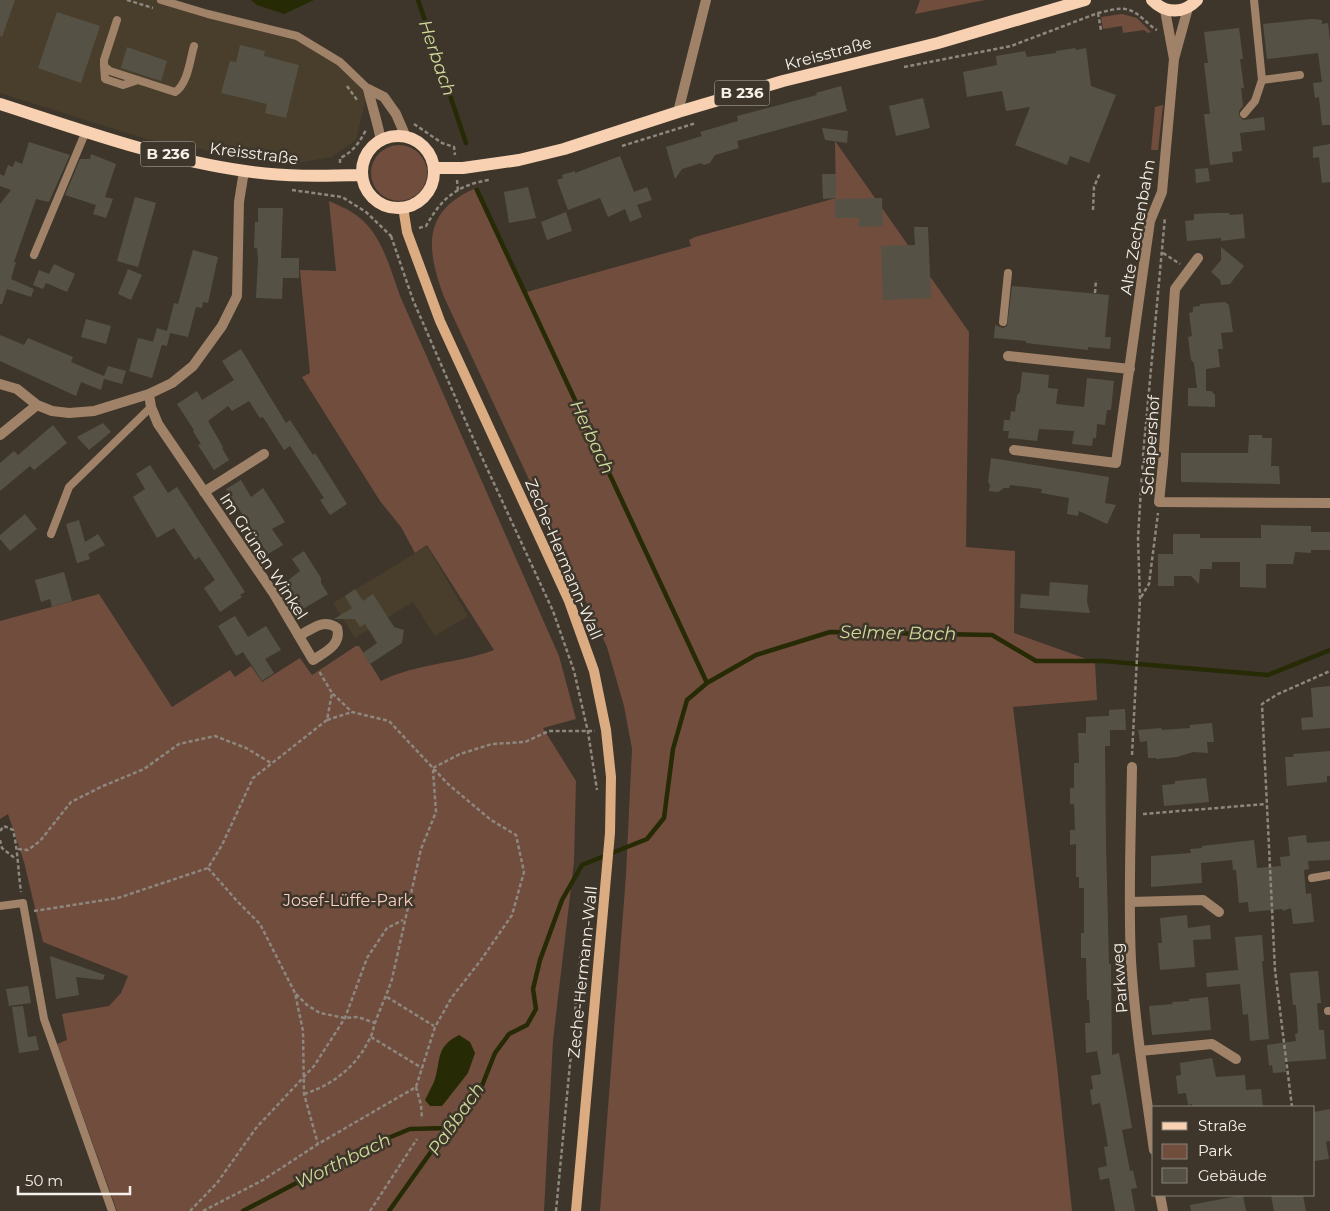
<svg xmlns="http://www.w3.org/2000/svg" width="1330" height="1211" viewBox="0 0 1330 1211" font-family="Montserrat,sans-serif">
  <rect width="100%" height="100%" fill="#3e362b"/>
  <path fill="#493e2c" d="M0 0H171L297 36 340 62 368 89 356 140 332 157 303 162H270L146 139 0 93Z
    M427 546 468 616 435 636 413 602 355 638 333 603Z"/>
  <path fill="#714d3e" d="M920 0H985L915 14Z
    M1122 14 1137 18 1151 32 1148 33 1144 30 1123 33 1122 26 1103 29 1101 17Z
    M1163 105 1158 150H1151L1155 107Z
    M835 141 969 332 966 547 1015 551 1014 633 1095 662 1097 700 1013 707 1057 1066 1072 1211H600L626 875 632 749 624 706 607 647 444 297C427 251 421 212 474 189L523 293 691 246 689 240 695 237 836 198Z
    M371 173a28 28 0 1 1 56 0a28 28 0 1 1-56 0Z
    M329 201C337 205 346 208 353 213 381 230 390 268 400 296L559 656 576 719 543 728 576 781 574 862 553 1040 544 1211H117L57 1044 67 1040 62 1014 109 1006 121 993 128 976 43 942 24 862 8 814 0 819V621L99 594 172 707 230 670 235 677 251 666 262 682 300 658 312 675 356 646H359L381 681C417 663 457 664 494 650L427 545 415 553 401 527 380 501 302 377 310 373 300 270 336 271Z"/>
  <path fill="#262a05" d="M251 0H314L284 14 257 5Z
    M459 1035 470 1042 475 1053 468 1073 442 1106H430L425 1100C428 1094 431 1088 434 1082 442 1060 434 1048 459 1035Z"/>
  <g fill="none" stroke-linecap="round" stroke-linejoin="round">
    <path stroke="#262a05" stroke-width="4.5" d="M418 0 466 143
      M477 190 707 683
      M243 1211 359 1150 410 1129 448 1128
      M389 1211 448 1128 481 1088 495 1053 509 1034 527 1025 536 1009 533 989 540 960 562 900 582 865 647 839 664 818 673 749 687 700 707 683 756 655 830 632 992 635 1036 661H1103L1268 675 1330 650"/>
  </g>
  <path fill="#555245" d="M0 0H15L2 37 0 36Z
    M57 12 100 26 81 83 38 68Z
    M1311 19 1322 20V24L1328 23 1330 41V125H1322L1319 97 1315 98 1313 83 1322 82 1318 53 1267 59 1263 24Z
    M1239 28 1243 59H1240L1244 88H1241L1243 106 1239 111V115L1243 120 1264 117 1265 130 1240 133 1242 151 1232 152 1233 162 1210 165 1204 114H1210L1204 63H1208L1204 32Z
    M240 45 265 51 264 56 299 65 286 118 265 113 267 104 221 93 230 61 236 62Z
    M127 47 167 61 161 81 121 68Z
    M1075 48 1076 50 1086 48 1091 86 1116 95 1089 163 1070 156 1067 165 1015 145 1030 107 1006 111 1002 91 967 97 963 72 997 65 996 56 1025 51 1027 57 1056 53V51Z
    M841 86 847 111 737 141 739 148 715 155 710 163 704 165 701 163 682 169 675 179 666 147 702 136 700 132 738 121 737 116 817 95 816 93Z
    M923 98 930 128 896 136 889 106Z
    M822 128 848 131 847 143 825 140Z
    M29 142 70 155 49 202 36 199 14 262H16L11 279 34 289 31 297 7 289 2 304H0V204L11 190 0 186V174L4 176 8 165 13 167 15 161 22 164Z
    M1330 144V182L1322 183 1319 157 1313 158V147Z
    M91 154 116 164 105 197 113 199 106 218 93 214 96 205 65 195 80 159H90Z
    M620 156 634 192 647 187 652 200 637 205 642 217 630 222 625 209 608 217 600 198 568 210 557 180 563 178 562 175 575 171V173Z
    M1208 168 1210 181 1196 183 1195 169Z
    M822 174H836V198L823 199Z
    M528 187 536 218 509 223 504 192Z
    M135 197 156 203 138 267 117 261Z
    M882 198 883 226 859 227V218H835V199Z
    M258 208H283L281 258H299V278H283L282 299 256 298 258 259 257 248H254L255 222H258Z
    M566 212 572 231 547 240 541 222Z
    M1213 213H1229L1230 215 1243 214 1245 238 1221 241V238L1187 241 1185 221 1194 220V214Z
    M914 227H928L931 298 883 300 881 246 915 245Z
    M1221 247 1244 266 1230 284 1221 285 1220 280 1211 272 1221 260Z
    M193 250 218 257 208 303 203 302 202 308 196 307 188 337 170 333 167 346 153 342 157 328 167 331 174 303 178 304Z
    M54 264 75 274 67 292 46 283 43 289 33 285 39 270 49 274Z
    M128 269 142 275 131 300 118 294Z
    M1012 286 1109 295 1105 337H1111L1110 349 1088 347V350L1026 343V341L994 338 995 325 1003 328 1007 326Z
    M1225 302 1229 305 1233 332 1221 333 1223 349H1218L1220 367 1206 369V391H1211L1215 395V407L1188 406V388H1197L1194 363 1191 360 1188 337 1192 336 1189 313 1193 312V307L1200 306V304Z
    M86 319 111 326 106 344 81 337Z
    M0 335 24 345 28 338 73 357 71 362 104 376 108 366 126 371 122 384 104 379 101 390 81 382 76 396 0 361Z
    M138 338 162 344 152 378 129 371Z
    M241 349 286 423 290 420 313 455 315 453 347 504 330 515 320 500 324 498 290 446 284 450 263 417 260 418 249 401 232 411 228 406 208 421 223 447 222 448 229 460 214 470 198 445 201 444 193 431 194 430 177 404 197 391 202 400 234 380 222 361Z
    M1022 372 1049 375 1048 388 1058 389 1056 404 1084 407 1087 378 1114 381 1111 410H1107L1105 425 1097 424 1096 438H1093L1092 446 1072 444 1074 431 1039 429 1037 441 1008 438 1009 431H1003L1004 420H1010L1011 411 1015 412 1017 395 1020 392Z
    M103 423 111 432 89 450 77 437Z
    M53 425 67 443 34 470 30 466 0 491V463L14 451 18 455Z
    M1249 435H1262V438H1272L1271 466H1279L1280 484 1181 482V453H1248Z
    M991 458 1109 477 1105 503 1116 505 1107 524 1079 511 1078 516 1067 514 1069 498 1041 493 1042 489 1010 485 1009 488H1004L998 492 989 491 990 485 988 482Z
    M150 465 168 493 177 487 245 592 240 595 242 597 220 612 204 588 215 580 199 557 195 560 174 528 157 538 133 497 145 489 136 474Z
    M241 480 251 497 263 488 285 522 272 529 283 545 268 554 226 489Z
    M25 514 37 529 10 551 0 539V535Z
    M79 520 85 542 98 534 105 545 88 554 90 559 77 563 66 524Z
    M1261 525 1311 526V532H1330V550H1311V553L1295 552 1293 564H1266V588L1240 587V562H1212V569H1200L1199 584 1191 576H1174V586H1158V554H1173V534H1200V538H1261Z
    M304 551 321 578V583L328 594 303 609 286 582 300 571 292 559Z
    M64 572 72 601 52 607 50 599 41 602 35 580Z
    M1050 582 1088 585 1087 602 1090 613 1020 608 1021 594 1049 596Z
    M355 589 363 601 373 594 394 627 404 630 402 643 370 664 363 653 377 643 365 624 360 627 355 619H334L352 608 345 596Z
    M235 616 248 637 266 626 281 650 265 659 274 673 262 681 243 652 236 656 218 626Z
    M1330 686V728L1302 730 1301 718 1313 717 1311 688Z
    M1125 709 1126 730H1110V746H1105L1106 843 1109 964H1111L1112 1055 1119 1053 1132 1128 1122 1130 1130 1171 1133 1170 1137 1188 1131 1189 1135 1211H1115L1109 1178 1100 1180 1098 1168 1107 1166 1104 1147 1108 1146 1100 1103 1092 1105 1090 1090 1093 1089 1091 1076 1101 1074 1097 1051 1086 1053 1085 1023H1090L1089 1000H1087L1086 958H1081V933H1084V888H1079V877H1076V844L1070 845V830H1075L1074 804H1070V788H1074V763H1079L1078 733H1086V717L1109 716V710Z
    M1212 723 1214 742H1207L1208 753 1193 752 1177 757 1156 759V758H1148L1147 741 1140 742 1138 730 1161 728 1162 730 1190 728V725Z
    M1330 751V776H1327V782L1287 786 1285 757H1294L1293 754Z
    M1206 778 1209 802 1164 806 1162 785 1175 784V781Z
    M1306 835 1307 843 1330 841V860L1308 861 1309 869 1304 870 1306 894 1311 893 1314 922 1293 924 1291 908 1283 911 1282 909 1249 912 1248 902 1239 903 1236 870H1233L1232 860 1201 863 1202 883 1151 887V856L1191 853 1190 849 1202 848V846L1254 840 1257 868 1281 866 1280 857 1290 856 1288 837Z
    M1187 915 1188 928 1210 925 1211 939 1193 940 1195 967 1160 970 1158 943H1162L1160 918Z
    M1262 935 1264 961H1262L1269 1039 1250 1041 1248 1014 1243 1015 1240 984 1207 987 1206 973 1238 970 1235 937Z
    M50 956 105 975 103 980 76 977 79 995 56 999Z
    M1318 971 1321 1003H1317L1319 1030H1324L1326 1059 1285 1062 1286 1072 1273 1073 1272 1065 1269 1066 1267 1045 1296 1041 1295 1034 1298 1033 1296 1005H1293L1290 973Z
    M28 986 31 1003 9 1006 6 989Z
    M1208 997 1211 1030 1152 1035 1149 1006 1173 1004 1172 1002 1189 1001V999Z
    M23 1006 28 1037 36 1036 39 1050 19 1053 12 1007Z
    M1212 1058 1216 1077 1245 1075 1246 1090 1261 1089 1263 1107H1192V1104L1188 1105 1186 1093 1178 1094 1176 1076 1181 1075 1180 1063Z
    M1330 1109V1141L1326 1142 1329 1159 1314 1161V1112Z
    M1243 1195 1246 1211H1191L1190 1205Z
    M1271 1195H1303L1306 1211H1274Z"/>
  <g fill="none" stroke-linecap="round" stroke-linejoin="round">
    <path stroke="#8d877e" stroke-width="2.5" stroke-dasharray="4 2.5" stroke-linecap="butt" d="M127 0 153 8
      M1098 13 1101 30
      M904 67 1011 46 1098 13C1116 9 1127 4 1142 18 1147 22 1151 27 1157 30
      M347 86 357 100
      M414 124 442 143 454 147 455 155
      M622 146 696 123
      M340 163V158C353 152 359 143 366 130
      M457 180 458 191
      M292 190 342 197 366 212 391 236 394 235
      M1093 210 1094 187 1100 173
      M419 228 426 226C441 199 457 185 489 180
      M391 236 413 300 473 438 553 611 574 671 588 732 597 790
      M1163 253 1180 264
      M1095 293 1096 280
      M1141 597 1149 584 1158 513
      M327 720 352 712
      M1132 755 1140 599 1138 538 1143 456 1165 217
      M433 768 460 754 492 744 525 742 549 731H595
      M1143 814 1266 804
      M0 831 4 826 13 830C18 850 18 871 21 892
      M0 840 2 848 16 859
      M18 849 28 850 40 841 71 802 103 786 144 769 179 744 215 736 246 748 271 763
      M208 868 237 901 260 924 295 993 303 1031 304 1094 318 1144
      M34 911 118 898 208 868 222 845 253 778 327 720 332 693 319 671
      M296 994 307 1005 320 1013 345 1018 358 1017 375 1023
      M387 997 434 1026
      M371 1037 422 1068
      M416 1087 421 1105 422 1119
      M304 1094C333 1085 357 1066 370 1038 373 1033 373 1028 375 1023 380 1008 387 995 392 979L421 849 436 812 433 770
      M1292 1107 1275 970 1262 704 1278 694 1330 671
      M190 1211 217 1183 256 1128 314 1066 345 1018 367 958 387 928 403 920
      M203 1211 263 1180 318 1144 416 1087 435 1027 452 997 481 960 512 915 524 872 516 835 491 820 448 784 389 721 352 712 332 693
      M370 1211 417 1139
      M556 1211 580 959 588 927"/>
    <path stroke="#a08269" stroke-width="8" d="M161 0 208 14 297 36 340 62 368 89
      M1254 0 1262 80 1300 75
      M117 20 104 60V66L110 71 175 92C188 84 190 59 194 46
      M104 66 105 79 123 85 138 80
      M1244 114 1255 101 1262 80
      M34 255 86 131
      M1003 322 1008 273
      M51 534 69 487 151 407
      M1312 878 1330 875
      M0 906 23 903 44 1019 112 1211
      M1328 1011H1330"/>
    <path stroke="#a08269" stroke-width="10" d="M1165 10 1174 59 1188 8
      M368 89 384 97 396 114 406 137
      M368 89C372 107 378 123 381 141
      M678 112 706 0
      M1198 258 1175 289 1163 463 1159 502 1330 503
      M1008 356 1130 369
      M0 384 17 389 37 405 52 411 69 413 94 411 149 394 172 383 193 366 222 326 237 296 239 202 244 171
      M149 394 151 407 158 424 274 594 313 660C325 652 342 645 337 628 323 618 312 629 299 636
      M0 435 37 405
      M1014 450 1116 463 1150 221 1162 192 1174 59
      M204 492 264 454
      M1132 767C1131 831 1128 896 1131 961 1135 1024 1145 1087 1154 1150
      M1130 902 1203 900 1219 912
      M1140 1051 1212 1044 1236 1059
      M1160 1195 1163 1211"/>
    <path stroke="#dbab82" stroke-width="10" d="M403 207 407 232 440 321 569 601 594 671 606 730 611 777 610 833 576 1211"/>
    <path stroke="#f7d1b2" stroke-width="12" d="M1152 0C1165 14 1184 14 1197 0
      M0 104C78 129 164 160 245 171 284 177 323 176 362 175
      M362 172a36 36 0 1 1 72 0a36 36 0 1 1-72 0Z
      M434 168H463L519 160 564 149 678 112 783 81 938 43 1085 0"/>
  </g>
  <g text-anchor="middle" stroke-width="5" stroke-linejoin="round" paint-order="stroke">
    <g fill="#3e362b" stroke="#beb9b1" stroke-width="1">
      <rect x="714.5" y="80.5" width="55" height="25" rx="4"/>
      <rect x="140.5" y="141.5" width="55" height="25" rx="4"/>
    </g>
    <g font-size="15" font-weight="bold" fill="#f5f1ea">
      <text x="742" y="98">B 236</text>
      <text x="168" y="159">B 236</text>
    </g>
    <g font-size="16" fill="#f5f1ea" stroke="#3e362b">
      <text transform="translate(828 53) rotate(-15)" y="6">Kreisstraße</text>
      <text transform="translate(254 153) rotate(7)" y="6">Kreisstraße</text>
      <text transform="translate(1137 227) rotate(-80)" y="6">Alte Zechenbahn</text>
      <text transform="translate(1150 445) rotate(-86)" y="6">Schäpershof</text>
      <text transform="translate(264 556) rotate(57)" y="6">Im Grünen Winkel</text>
      <text transform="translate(564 559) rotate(67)" y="6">Zeche-Hermann-Wall</text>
      <text transform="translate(582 972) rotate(-84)" y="6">Zeche-Hermann-Wall</text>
      <text transform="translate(1119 978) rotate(-94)" y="6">Parkweg</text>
    </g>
    <g font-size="16" fill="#f8cfbf" stroke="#3e362b">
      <text x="348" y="906">Josef-Lüffe-Park</text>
    </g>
    <g font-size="18" font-style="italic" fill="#d0da99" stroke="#3e362b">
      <text transform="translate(437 58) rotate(71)" y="6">Herbach</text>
      <text transform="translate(592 437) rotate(65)" y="6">Herbach</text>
      <text transform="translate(898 633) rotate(1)" y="6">Selmer Bach</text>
      <text transform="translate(456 1119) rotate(-55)" y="6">Paßbach</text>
      <text transform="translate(343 1161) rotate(-26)" y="6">Worthbach</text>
    </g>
  </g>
  <rect x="1152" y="1106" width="162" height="90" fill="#3e362b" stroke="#878177"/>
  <rect x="1162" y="1122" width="25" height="8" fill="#f7d1b2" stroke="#878177"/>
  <text x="1198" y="1131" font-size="15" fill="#f5f1ea">Straße</text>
  <rect x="1162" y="1144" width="25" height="15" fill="#714d3e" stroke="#878177"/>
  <text x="1198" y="1156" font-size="15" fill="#f5f1ea">Park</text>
  <rect x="1162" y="1168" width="25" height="15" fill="#555245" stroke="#878177"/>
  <text x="1198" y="1181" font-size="15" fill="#f5f1ea">Gebäude</text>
  <path d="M18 1186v8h112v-8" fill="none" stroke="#f5f1ea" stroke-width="2.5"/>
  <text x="25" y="1186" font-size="15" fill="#f5f1ea" stroke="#3e362b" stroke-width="4" paint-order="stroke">50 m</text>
</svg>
